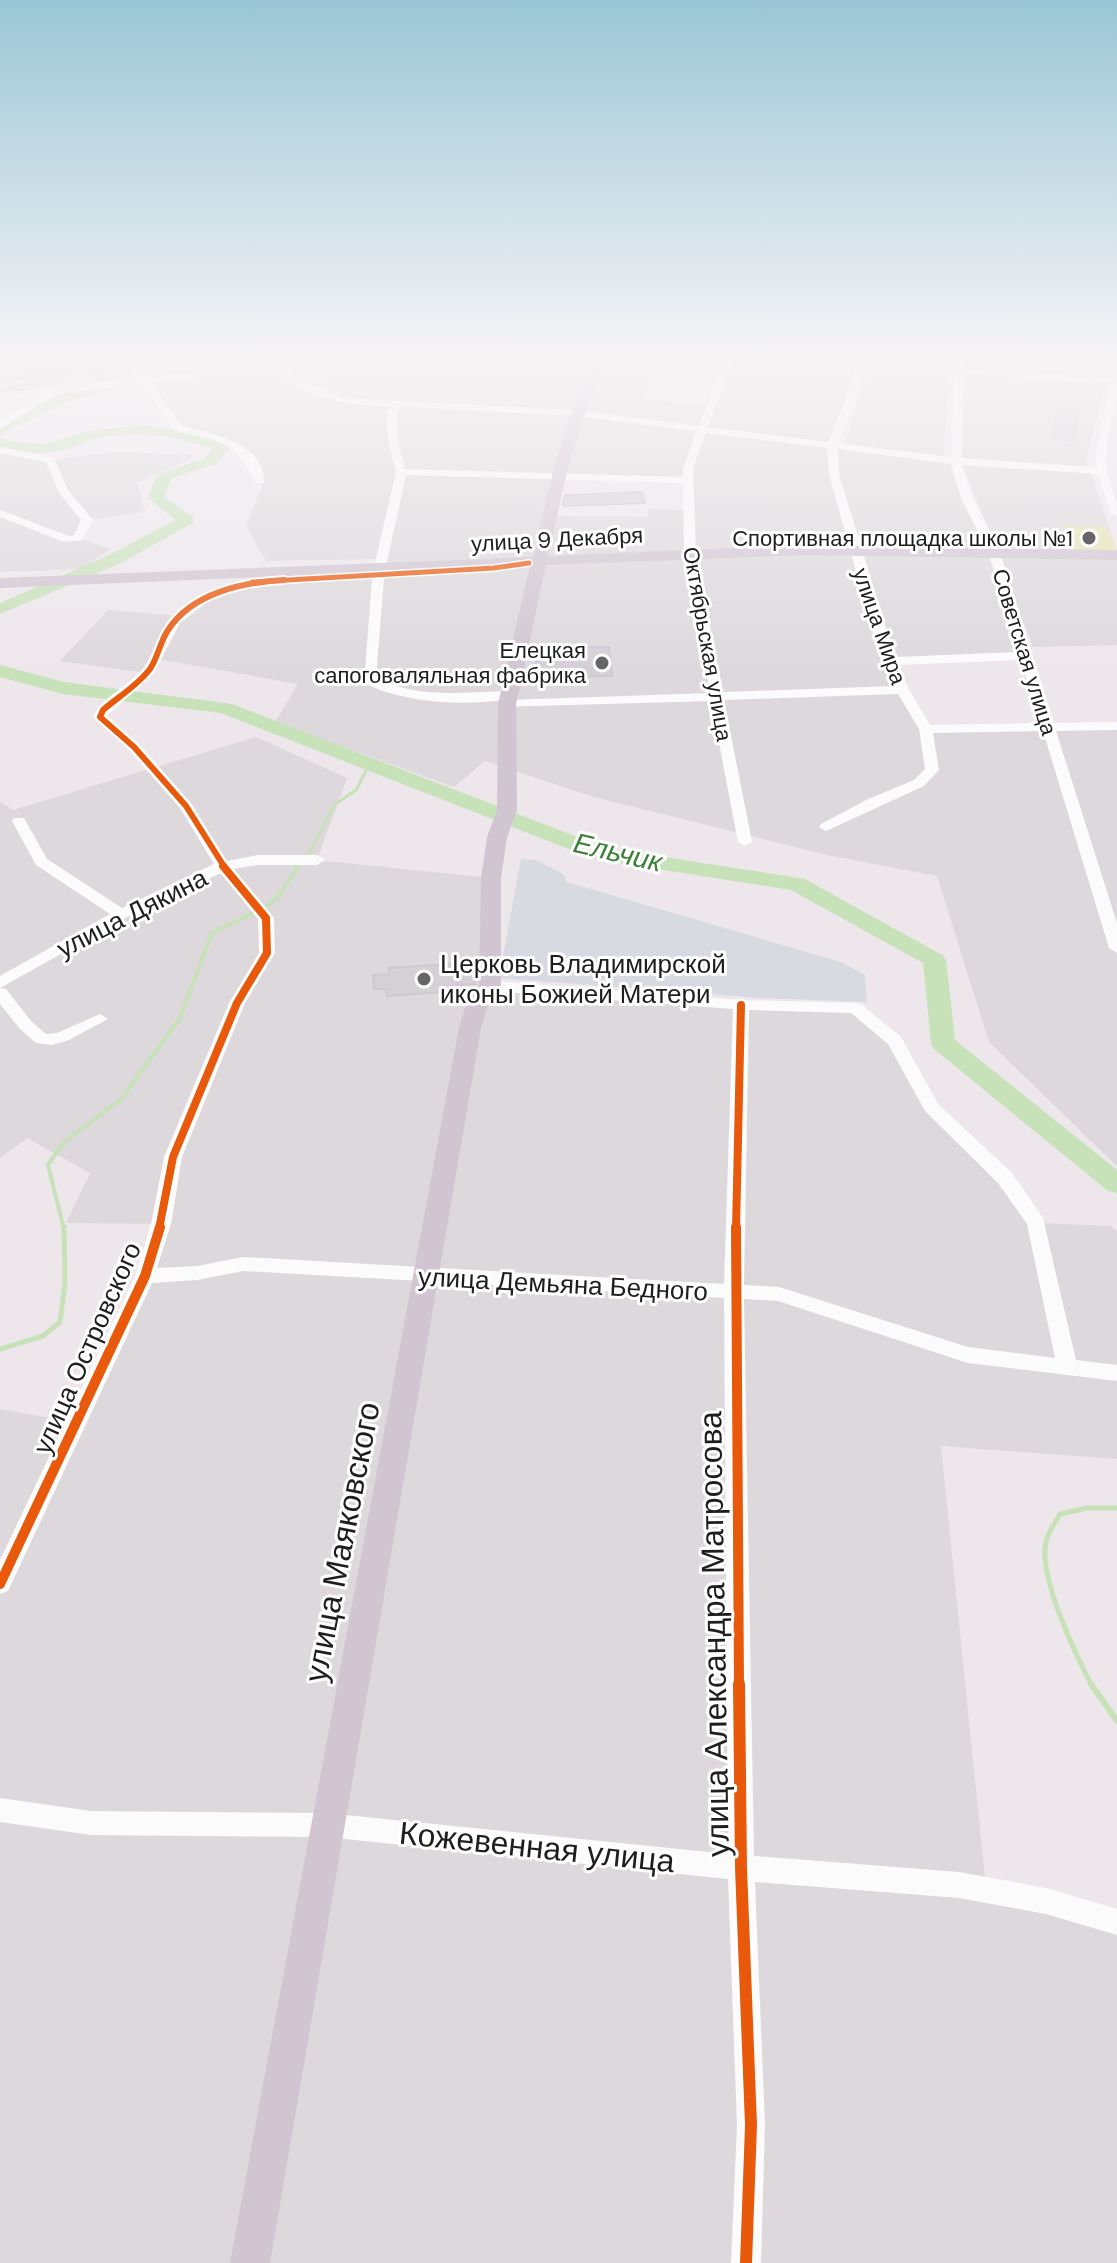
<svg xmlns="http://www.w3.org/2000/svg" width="1117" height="2263" viewBox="0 0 1117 2263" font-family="'DM Sans',sans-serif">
  <rect width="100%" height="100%" fill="#ede7ec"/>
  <path fill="#dcd8db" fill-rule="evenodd" d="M127 355H463L470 360 662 355 641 399 709 406 730 355H781L861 362 833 443 956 461 1027 656 892 661 926 729 1117 726V1166L989 1042 937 876 827 855 594 797 485 761 454 787 275 722 298 684 158 659 147 673 60 661 108 610 179 616 198 602 254 582 378 576 382 559 266 561 246 526 262 486 252 459 221 439 178 428ZM387 364 298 383 284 368ZM558 476 687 480V510L648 509V517L549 516Z
    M964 355H1115L1110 380 962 368Z
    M872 365 950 372 943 457 844 443Z
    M965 373 1106 385 1087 453V468L962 459Z
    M0 450 50 460 115 452 195 455 188 461 137 482 145 512 87 520 79 538 110 549 83 569 0 572Z
    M962 464 1091 473 1117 552 997 550Z
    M997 557 1117 559V645L1033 647Z
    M256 737 347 778 317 860 491 878V986L855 1008 895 1041 931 1107 1036 1223 1111 1226 1117 1231V1459L941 1446 986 1888 1117 1922V2263H0V1409L77 1423 160 1224 66 1223 90 1173 27 1138 0 1158V802L13 810Z"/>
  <path fill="#d8dae2" d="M612 644 615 678 517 684 524 645Z
    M521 859 536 860 563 874 567 882 841 962 865 975 867 1002 761 998 499 978Z"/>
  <path fill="#ddc0be" d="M0 355H92L98 365 106 367 112 375 107 381 95 382 86 373H70L57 384 42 388 0 393V388L29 381H0Z"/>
  <path fill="#e4e4b1" d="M1062 526 1106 527 1117 551 1071 550Z"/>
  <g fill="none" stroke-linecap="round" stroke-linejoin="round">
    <path stroke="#c7e1b9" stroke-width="3" d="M296 868 311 850 334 805 356 790 370 763"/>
    <path stroke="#c7e1b9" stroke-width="4" d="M64 1229 48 1165 63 1143 121 1099 180 1018 212 933 266 907 278 897 298 866"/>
    <path stroke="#c7e1b9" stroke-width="5" d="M0 1349 43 1336 60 1322 65 1283 64 1227
      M1092 1686C1076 1655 1038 1577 1046 1542 1048 1532 1055 1523 1060 1514L1087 1508H1117"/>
    <path stroke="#c7e1b9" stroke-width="6" d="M1091 1684 1117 1721"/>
    <path fill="#c7e1b9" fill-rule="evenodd" d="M47 355H97L127 369 122 382 110 391 74 399 0 434V424L64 393 100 385 111 377 113 371C74 352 39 367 0 377V368Z
      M140 425 191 432 231 447 215 464 172 478 164 497 193 517V523L119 564 0 614V603L107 556 176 520 148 498 157 475 205 458 213 449C178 436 140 430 103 437 90 439 80 445 67 449 45 456 22 453 0 447V438L22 443 46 444 89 431Z
      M0 665 64 682 232 704 606 848 805 879 942 955 946 960 955 1040 1117 1170V1193L1108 1191 934 1049 931 1043 923 963 791 890 594 859 221 713 63 694 0 677Z"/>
  </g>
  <path fill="#d4d0d5" stroke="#cfc8d0" stroke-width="2" d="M1058 409 1078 411 1074 441 1053 438Z
    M642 492 645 503 564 506 563 502 565 495Z
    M609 647 612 676 547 677 548 683H537L535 648Z
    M451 964 452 971 473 969 475 984 456 985 457 991 387 996 386 989H374L373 975 389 974 388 968Z"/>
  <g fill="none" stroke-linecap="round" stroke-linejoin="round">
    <path fill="#fcfbfc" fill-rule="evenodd" d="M122 355H132L147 377 194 373V377L191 378 151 383 182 426C212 434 265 442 264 483H256C232 437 221 443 174 430L142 384 56 394 0 429V421L40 395 0 400V394L138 378Z
      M528 355H610L605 358 290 371 294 377 343 398 575 410 699 426 725 355H735L708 427 828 442 845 402 856 364 776 355H820L954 366V355H964L963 367 1112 379 1117 373C1117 402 1108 427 1106 455 1105 476 1117 494 1117 516L1111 513 1098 474 962 465 973 498 1000 552 1054 723 1117 722V730L1056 731 1117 923V953L1109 948 1043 731 933 733 939 770 924 786 826 831 819 827 821 824 868 799 914 780 925 769 919 729 898 694 724 700 752 842 745 846 738 842 711 701 502 707 500 704 507 700 710 693 684 555 683 483 406 475 385 571 494 564 526 559 532 563 494 572 384 578 376 678C417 699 464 692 509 691L516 695 514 698C468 707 406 704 364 683L372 579 253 586 209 601 180 623 154 673 107 716 139 744 191 803 227 861 258 855H317L325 860 317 865H258L233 869 274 918 275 953 245 1003 182 1157 171 1224 157 1268 197 1266 243 1257 724 1284 733 1009 490 991 482 986 490 981 741 1000 855 1003 861 1004 901 1037 938 1104 1012 1173 1043 1218 1076 1360 1117 1365V1381L968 1363 778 1301 744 1299 754 1856 959 1872 1046 1888 1117 1909V1935L1046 1914 959 1898 755 1882 765 2125 761 2263H731L737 2125 728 1879 326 1837 91 1835 0 1822V1798L91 1811 326 1813 728 1854 724 1298 243 1271 197 1280 152 1283 8 1591 0 1594V1560L135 1276 151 1224 164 1157 229 1003 259 953 258 919 221 873 127 917 0 988 6 989 31 1021 46 1034 57 1033 100 1014 108 1019 69 1040 52 1045 36 1043 20 1029 0 1004V976L110 914 36 865 12 821 14 818H24L47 859 122 908 214 864 180 808 129 750 93 717C102 696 128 687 142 670 155 654 157 632 172 616 216 568 313 575 373 571L396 472 388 442 387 411 392 407C353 405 303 403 278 368L283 365ZM865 365 954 372 951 457 838 443 855 402ZM963 373 1110 384 1096 455 1097 467 961 458ZM405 407 575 416 696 431 683 468V477L405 469 398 442 397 412ZM706 433 827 448 829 474 875 640 894 686 723 692 696 555 693 468ZM838 449 951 464 961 498 988 552 1019 652 895 657 839 474ZM1021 660 1040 723 930 725 909 690 898 665ZM749 1010 851 1013 888 1044 925 1111 998 1183 1027 1224 1055 1358 968 1347 779 1287 744 1285Z
      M0 447 54 458 68 490 93 520 82 540 64 542 0 517V510L69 536 74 535 81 520 58 491 46 462 0 453Z"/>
    <path fill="#d0c5d0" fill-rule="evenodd" d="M599 355H611C576 419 564 486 548 556L807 545 1117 550V560L807 555 546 565 516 704 517 810 507 837 501 878V986L487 1008 481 1028 270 2263H230L459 1028 465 1008 479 986 481 878 487 837 497 810 498 704 530 566 0 588V578L533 557C549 486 563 419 599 355Z"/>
    <g stroke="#fff" stroke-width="8">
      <path id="cycleway-far4" d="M252 582 494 568 529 563"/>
    </g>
    <g stroke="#fff" stroke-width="10">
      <path id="cycleway-far3" d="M225 868 186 806 134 747 100 717 103 710C118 697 137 686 150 669 158 657 160 642 168 630 192 593 243 582 284 580"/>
    </g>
    <g stroke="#fff" stroke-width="13">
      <path id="cycleway-far2" d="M159 1229 173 1157 237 1003 267 953 266 918 223 866
        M736 1229 741 1005"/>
    </g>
    <g stroke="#fff" stroke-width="15">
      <path id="cycleway-far1" d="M736 1227 739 1686
        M0 1584 145 1276 160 1227"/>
    </g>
    <g stroke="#fff" stroke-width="17">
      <path id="cycleway" d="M739 1684 741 1868 751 2125 746 2263"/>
    </g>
    <use href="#cycleway-far4" stroke="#e8590c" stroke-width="5"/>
    <use href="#cycleway-far3" stroke="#e8590c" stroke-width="6"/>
    <use href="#cycleway-far2" stroke="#e8590c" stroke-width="8"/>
    <use href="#cycleway-far1" stroke="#e8590c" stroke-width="10"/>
    <use href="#cycleway" stroke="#e8590c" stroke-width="12"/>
  </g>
  <linearGradient id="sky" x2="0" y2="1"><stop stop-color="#9bc6d5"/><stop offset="0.53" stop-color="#f7f4f6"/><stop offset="1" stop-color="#f7f4f6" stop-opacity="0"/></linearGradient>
  <rect width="1117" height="672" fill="url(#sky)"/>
  <g fill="#666466" stroke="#fff" stroke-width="3">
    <circle cx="1089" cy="538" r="8"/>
    <circle cx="602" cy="663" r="8"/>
    <circle cx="424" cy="979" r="8"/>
  </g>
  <g text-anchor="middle" stroke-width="6" stroke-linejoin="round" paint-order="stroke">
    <g font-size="22" fill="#1e1e1e" stroke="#fff" text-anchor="end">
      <text x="1073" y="546">Спортивная площадка школы №1</text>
      <text x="586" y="658">Елецкая<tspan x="586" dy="25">сапоговаляльная фабрика</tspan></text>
    </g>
    <g font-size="22" fill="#1e1e1e" stroke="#fff">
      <text transform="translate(557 539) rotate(-3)" y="8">улица 9 Декабря</text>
      <text transform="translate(880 626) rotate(71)" y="8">улица Мира</text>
      <text transform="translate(708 644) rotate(80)" y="8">Октябрьская улица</text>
      <text transform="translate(1025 652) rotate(73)" y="8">Советская улица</text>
    </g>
    <g font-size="26" fill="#1e1e1e" stroke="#fff">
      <text transform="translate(132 913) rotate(-27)" y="9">улица Дякина</text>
      <text transform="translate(563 1284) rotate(3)" y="9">улица Демьяна Бедного</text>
      <text transform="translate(87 1348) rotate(-66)" y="9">улица Островского</text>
    </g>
    <g font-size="26" fill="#1e1e1e" stroke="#fff" text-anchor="start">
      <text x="440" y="973">Церковь Владимирской<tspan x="440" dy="30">иконы Божией Матери</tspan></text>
    </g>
    <g font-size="28" font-style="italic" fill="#3c8138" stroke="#fff">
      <text transform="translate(618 852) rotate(13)" y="10">Ельчик</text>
    </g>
    <g font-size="32" fill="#1e1e1e" stroke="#fff">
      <text transform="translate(342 1542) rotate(-79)" y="11">улица Маяковского</text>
      <text transform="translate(714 1634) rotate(-91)" y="11">улица Александра Матросова</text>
      <text transform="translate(537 1847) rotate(6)" y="11">Кожевенная улица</text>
    </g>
  </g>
</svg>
